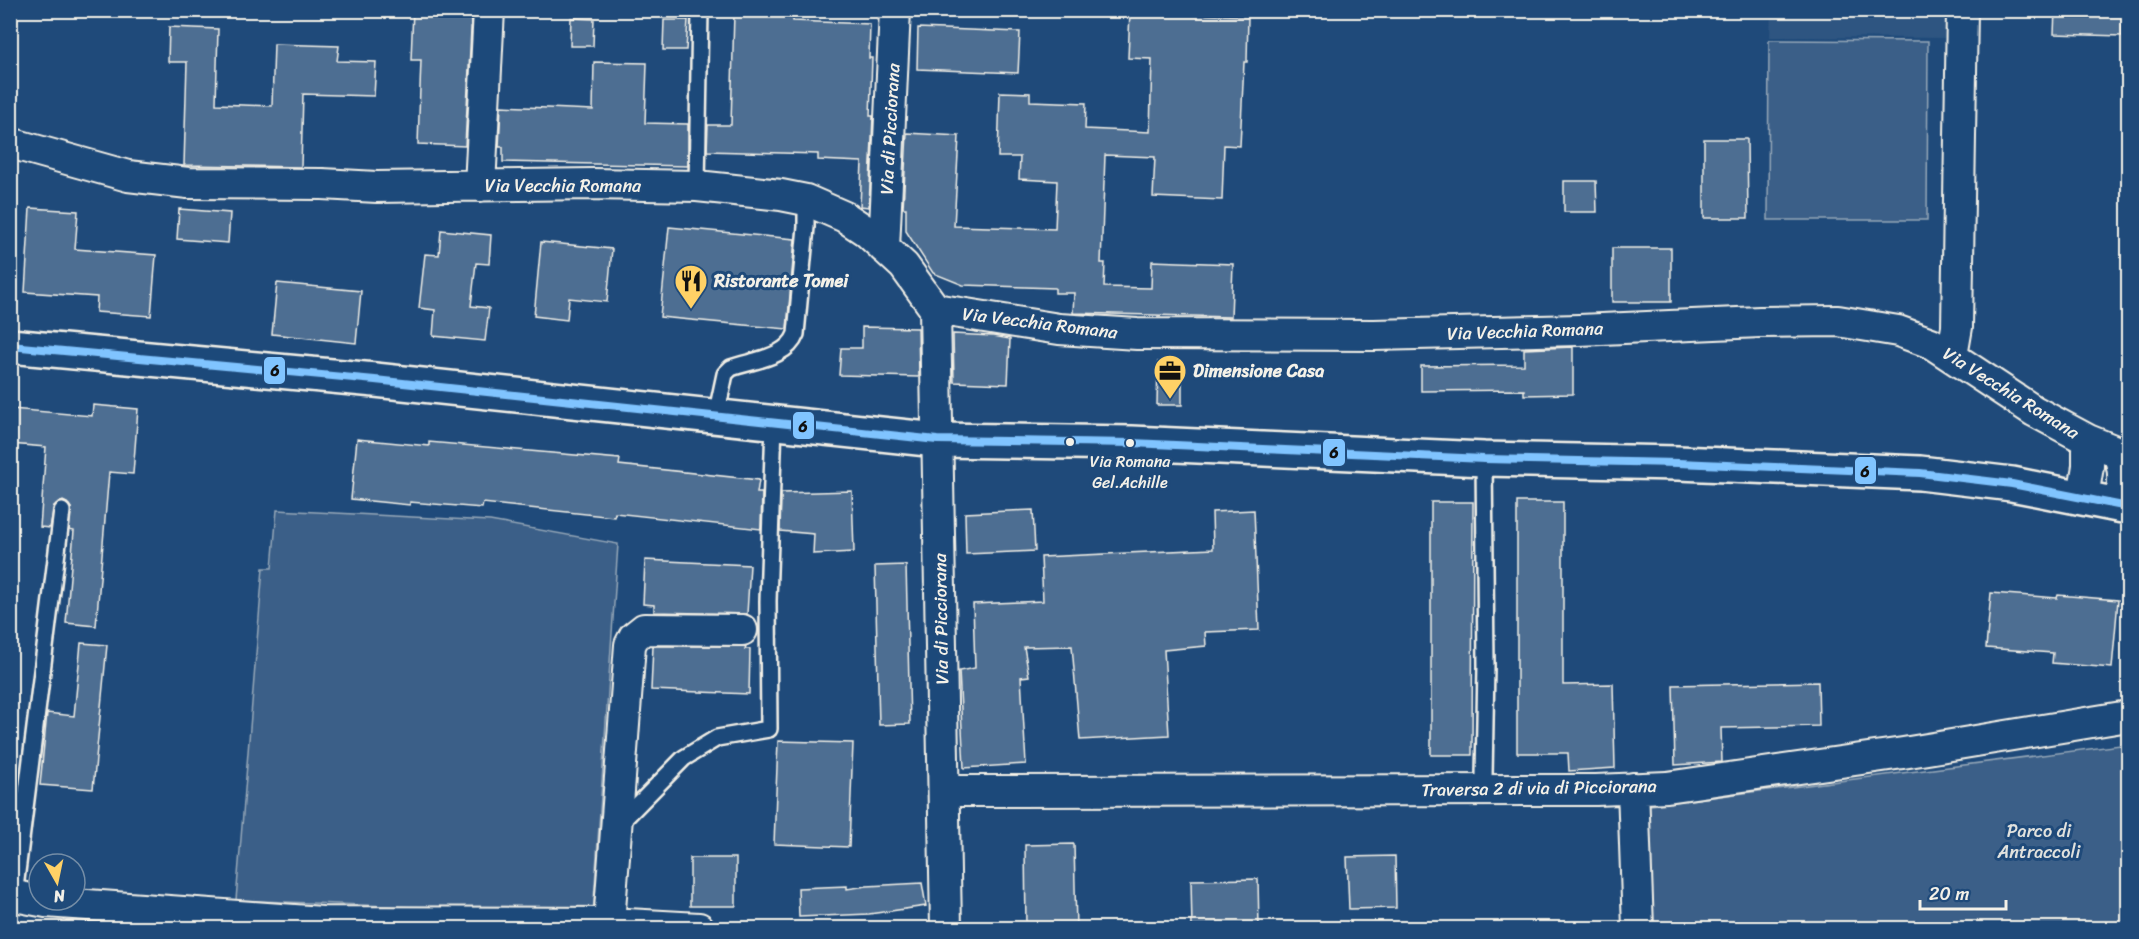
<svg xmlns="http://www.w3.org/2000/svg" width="2139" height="939" viewBox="0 0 2139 939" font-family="Sriracha,sans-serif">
  <rect width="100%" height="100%" fill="#1f4a7a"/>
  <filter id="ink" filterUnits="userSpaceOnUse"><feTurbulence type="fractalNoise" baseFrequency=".0167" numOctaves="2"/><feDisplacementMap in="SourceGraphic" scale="12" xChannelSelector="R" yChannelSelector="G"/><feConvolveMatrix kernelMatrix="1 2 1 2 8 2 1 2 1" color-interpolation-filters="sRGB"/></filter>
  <g filter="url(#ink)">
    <path fill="#2d5581" d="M1771 11H1953V38L1770 37Z"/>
    <path fill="#3a5f88" stroke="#97a8b8" stroke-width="1.5" d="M1769 40 1928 41 1927 220H1768Z
      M277 510 490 521 618 544 593 914 236 900 263 568H272Z
      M2128 744V928H1649L1643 806Z"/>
    <path fill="#4d6e92" stroke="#f4f1e8" stroke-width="1.5" d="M413 10H472L465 146 418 144 421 60H411Z
      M2055 10H2122V36L2054 34Z
      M1130 12 1248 16 1247 62H1244L1240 146 1224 145 1222 200 1153 197 1155 157 1105 155 1101 263H1105L1104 287 1151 288 1152 261 1233 264 1231 317 1073 313 1074 293H1055V288L963 285 933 273 906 231V208H903L907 133 959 136 954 226 1055 229 1057 181 1019 179 1020 157H998L1000 92 1030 93V101L1086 103 1085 129 1150 132 1152 59 1128 58Z
      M734 13 793 16V21L870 24 869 58H872L870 116H873L869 207 860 206 862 162 818 160V154L707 151 708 125H731Z
      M571 18 594 19 593 46H570Z
      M664 20H688L686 50H663Z
      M169 27 218 29 216 104 272 106 274 44 339 46 337 61 376 62 374 96 303 94 301 167 184 165 187 62H168Z
      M918 28 1020 32 1018 73 917 69Z
      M594 62 647 63 645 123 688 124V166L503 162V147H499L501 106 593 110Z
      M1704 139H1747L1748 218H1704Z
      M1564 181H1596L1597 212H1564Z
      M30 208 78 211 75 249 156 255 151 316 96 312 97 297 25 292Z
      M179 209 230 213 228 243 177 239Z
      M669 227 795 239 787 329 660 317Z
      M441 230 491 235 489 264 476 263 471 306 489 308 485 341 433 336 435 310 419 308 425 254 439 255Z
      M541 242 612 249 607 302 569 298 567 320 534 316Z
      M1612 248H1671V302H1612Z
      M277 283 361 291 356 343 272 334Z
      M862 327 918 328 919 377 839 375 841 348H862Z
      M953 334 993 336 1010 339 1008 384 954 382Z
      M1573 347V394L1524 395V390L1421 391V366L1524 365V349Z
      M1158 362H1182V405H1157Z
      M93 405 138 409 133 474 109 472 96 626 66 623 74 531 69 530 71 508 67 503 63 501 54 506 50 528 40 527 46 447 10 444 12 409 92 416Z
      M357 439 429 446V442L620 459 619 465 759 480 757 493H762L761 529 615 513 614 517 483 503 482 508 410 502V505L351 499Z
      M852 491 854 552 813 554 814 534 780 531 781 493Z
      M1431 502H1473L1472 755H1431Z
      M1517 502H1563V685L1613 684 1615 768 1569 771 1568 753H1517Z
      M1033 510 1035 551 966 554 965 513Z
      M1254 510 1259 630 1205 632 1206 646 1164 650 1169 735 1080 740 1072 646 1024 647 1029 676 1021 677 1026 764 964 768 959 671 975 668 973 604 1043 601 1041 557 1213 549 1212 512Z
      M645 560 750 565 747 614 654 612V605L643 604Z
      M906 565 910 724 879 725 875 566Z
      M1991 593 2057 598 2058 595 2118 600 2112 668 2052 663 2053 653 1986 648Z
      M81 643 107 645 93 789 40 785 47 713 74 716Z
      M653 646H746L745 649H750L749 694 651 690Z
      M1818 682 1819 726 1721 728 1722 762 1675 765 1673 685Z
      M778 741 853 743 849 847 774 844Z
      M1074 844 1076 928H1026L1025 845Z
      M1395 856 1396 908 1349 909 1347 857Z
      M690 858H736V906H690Z
      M1258 879 1259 928H1192L1191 880Z
      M922 883 926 906 869 914 799 917 798 888 847 886V889L867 886Z"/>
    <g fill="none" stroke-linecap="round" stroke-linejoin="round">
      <g stroke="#f4f1e8" stroke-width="20">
        <path id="lane" d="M697 186 700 10
          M716 416 725 374 731 368C753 360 787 358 796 334L806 227V200
          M1484 777 1486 666 1484 459
          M620 823 684 758 717 738 769 729 768 601 774 423
          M14 896 62 511"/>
      </g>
      <g stroke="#f4f1e8" stroke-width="34">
        <path id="street" d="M10 143 128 176 188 183 322 184 377 187 593 184 697 186 781 195 806 200 845 217 866 231 904 266 935 309 1059 329 1137 334 1374 335 1579 330 1760 322 1838 321 1898 331 1931 343 2034 411 2088 440 2128 456
          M480 186 489 10
          M884 248 895 10
          M935 309 946 928
          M1952 356 1957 327 1962 10
          M2083 497 2088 466V440
          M2117 505C2125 486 2125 471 2118 452
          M1633 788 1638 928
          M945 791 1596 790 1667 787 1903 753 2128 716
          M10 895 46 902 322 922 609 923 699 928
          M609 923 630 645 634 637 644 629 742 630"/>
      </g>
      <g stroke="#f4f1e8" stroke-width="38">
        <path id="secondary" d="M10 346 375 380 937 440 1132 443 1484 459 1678 463 1920 473 2012 484 2128 507"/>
      </g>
      <use href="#lane" stroke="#1f4a7a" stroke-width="15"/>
      <use href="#street" stroke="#1f4a7a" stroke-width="30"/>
      <use href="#secondary" stroke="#1f4a7a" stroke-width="33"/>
      <g stroke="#1f4a7a" stroke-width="12">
        <path id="bus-1" d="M10 346 375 380 937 440 1132 443 1484 459 1678 463 1920 473 2012 484 2128 507"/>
      </g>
      <use href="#bus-1" stroke="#80c4ff" stroke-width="8"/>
    </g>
  </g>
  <defs>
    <g id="restaurant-pin" transform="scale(1.725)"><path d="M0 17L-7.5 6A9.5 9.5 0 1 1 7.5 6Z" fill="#ffd166" stroke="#1f4a7a"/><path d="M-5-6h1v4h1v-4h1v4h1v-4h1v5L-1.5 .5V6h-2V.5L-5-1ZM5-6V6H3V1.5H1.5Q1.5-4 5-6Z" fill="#111"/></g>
    <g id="office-pin" transform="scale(1.725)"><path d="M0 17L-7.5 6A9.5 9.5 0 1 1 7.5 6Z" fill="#ffd166" stroke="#1f4a7a"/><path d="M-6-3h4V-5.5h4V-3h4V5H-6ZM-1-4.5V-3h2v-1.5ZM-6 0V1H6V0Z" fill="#111"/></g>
  </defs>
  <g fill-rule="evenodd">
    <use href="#restaurant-pin" x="691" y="281"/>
    <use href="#office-pin" x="1170" y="371"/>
  </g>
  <g fill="#f4f1e8" stroke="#1f4a7a" stroke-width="2">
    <circle cx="1070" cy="442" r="5"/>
    <circle cx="1130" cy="443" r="5"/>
  </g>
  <g text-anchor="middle" stroke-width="6" stroke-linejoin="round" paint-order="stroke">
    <g font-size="16" fill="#f4f1e8" stroke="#1f4a7a">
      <text x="1130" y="467">Via Romana<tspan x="1130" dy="21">Gel.Achille</tspan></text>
    </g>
    <g font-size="18" fill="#f4f1e8" stroke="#1f4a7a">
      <text transform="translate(890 129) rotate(-87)" y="6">Via di Picciorana</text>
      <text x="563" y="192">Via Vecchia Romana</text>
      <text transform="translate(1040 323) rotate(7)" y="6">Via Vecchia Romana</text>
      <text transform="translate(1525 331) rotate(-2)" y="6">Via Vecchia Romana</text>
      <text transform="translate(2011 393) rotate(32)" y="6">Via Vecchia Romana</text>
      <text transform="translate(941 619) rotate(-91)" y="6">Via di Picciorana</text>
      <text transform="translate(1539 788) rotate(-1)" y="6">Traversa 2 di via di Picciorana</text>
    </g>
    <g font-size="18" font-weight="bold" fill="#f4f1e8" stroke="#1f4a7a" text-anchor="start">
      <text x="714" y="287">Ristorante Tomei</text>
      <text x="1193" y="377">Dimensione Casa</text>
    </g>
    <g font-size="18" fill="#e1e2de" stroke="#1f4a7a">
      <text x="2039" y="837">Parco di<tspan x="2039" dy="21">Antraccoli</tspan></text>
    </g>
  </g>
  <g stroke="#1f4a7a" stroke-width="2">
    <rect x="263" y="356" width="23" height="29" rx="6" fill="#80c4ff"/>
    <rect x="792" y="411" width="23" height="29" rx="6" fill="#80c4ff"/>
    <rect x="1322" y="438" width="24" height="29" rx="6" fill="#80c4ff"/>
    <rect x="1854" y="456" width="23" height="29" rx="6" fill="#80c4ff"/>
  </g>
  <g font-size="16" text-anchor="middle" font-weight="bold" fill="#111">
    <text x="275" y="376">6</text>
    <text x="803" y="432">6</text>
    <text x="1334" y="458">6</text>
    <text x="1865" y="477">6</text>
  </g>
  <rect width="2139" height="939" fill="none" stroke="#1f4a7a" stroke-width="36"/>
  <rect x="18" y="18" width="2103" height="903" fill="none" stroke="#f4f1e8" stroke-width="2" filter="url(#ink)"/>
  <g transform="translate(57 882) rotate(171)"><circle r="28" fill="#1f4a7a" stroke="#748da6" stroke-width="1.5"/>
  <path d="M0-4.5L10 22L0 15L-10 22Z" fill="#ffd166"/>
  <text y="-9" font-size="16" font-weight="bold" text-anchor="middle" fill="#f4f1e8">N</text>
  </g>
  <path d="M1920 900v9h86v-9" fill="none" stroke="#f4f1e8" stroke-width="3"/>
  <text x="1929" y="900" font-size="18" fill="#f4f1e8" stroke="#1f4a7a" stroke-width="4.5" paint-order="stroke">20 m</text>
</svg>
